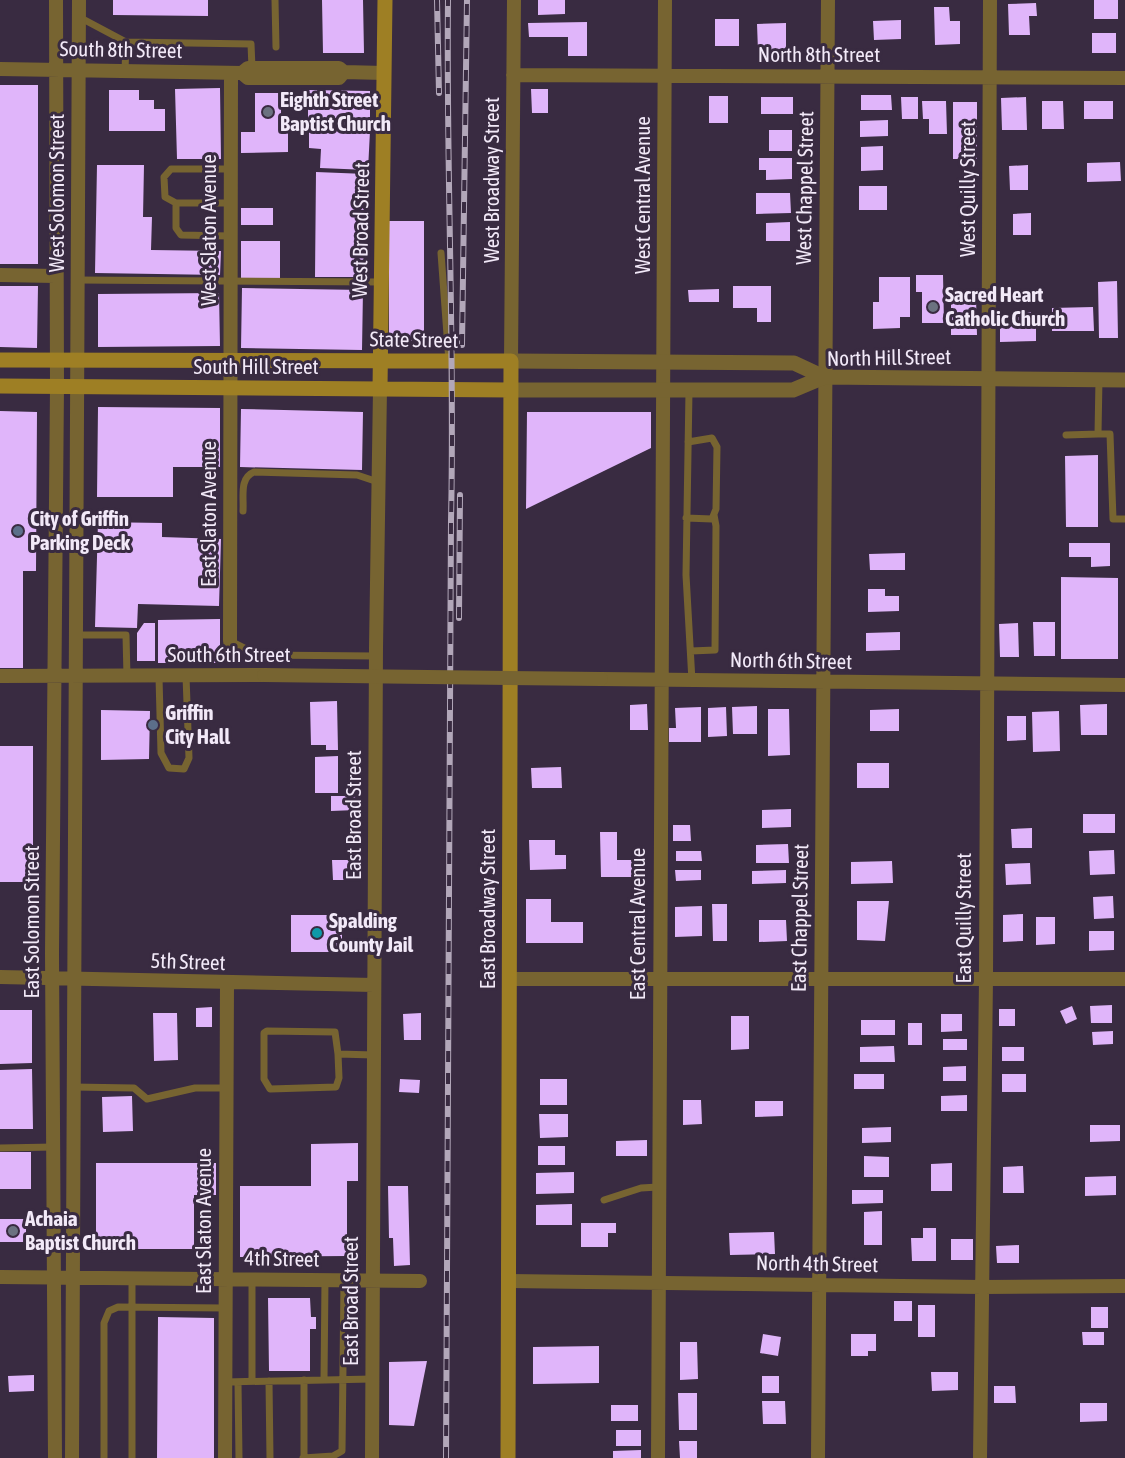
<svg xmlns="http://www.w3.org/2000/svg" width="1125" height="1458" viewBox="0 0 1125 1458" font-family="'Asap Condensed',sans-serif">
  <rect width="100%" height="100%" fill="#392b41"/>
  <path fill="#e0b5fa" d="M113 0H208V16L113 15Z
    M322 0H363L364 53H323Z
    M538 0H565V14L538 15Z
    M1094 0H1118V19H1094Z
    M1036 3 1037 16H1029L1030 35H1009L1008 4Z
    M934 7H949L950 21H960V44L935 45Z
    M715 19H739V46H715Z
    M901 20V39L874 40 873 21Z
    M587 22V56H568V37H529L528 23Z
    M786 23V51H758L757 24Z
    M1092 33H1116V53H1092Z
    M0 85H38V264H0Z
    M220 88 221 159H177L175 89Z
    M531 89H548V113H532Z
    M109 90H139V100H154V109H165V131H109Z
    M308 90 370 91V126L308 125Z
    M255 93H281V131H288V152L241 153V132H255Z
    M861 95H891L892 110H861Z
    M709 96H728V123H709Z
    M761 97H793V114H761Z
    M901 97H918V119H902Z
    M1026 97 1027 130H1002L1001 98Z
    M922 101H946L947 134H929V119H923Z
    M1042 101H1063L1064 129H1042Z
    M1084 101H1113V119H1084Z
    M953 102H977V159H953Z
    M888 120V136L860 137V121Z
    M309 129 370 131 368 170 320 168 321 149 309 148Z
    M769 130H792V151H769Z
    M883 146V170L861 171V147Z
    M759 158H792V179L766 180V170H759Z
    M1120 162 1121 181 1087 182V163Z
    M97 165H144L143 217H152L151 250 221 251 220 275 95 273Z
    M1028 165V190H1010L1009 166Z
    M316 172 366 174 363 277H315Z
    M859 186H887V210H859Z
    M756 193H790L791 213 756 214Z
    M241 208H273V225H241Z
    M1031 213V235H1013V214Z
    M389 221H424V341H389Z
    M790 222V241H766V223Z
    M241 241H280V278H241Z
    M916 275H943L944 323H922V292H916Z
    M879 277H910V317H900V328L873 329V302H879Z
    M1117 281 1118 338H1099L1098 282Z
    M0 286H38L37 348 0 347Z
    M733 286H771V322H757V308H733Z
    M242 288 363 290 362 350 241 348Z
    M719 289V302H689L688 290Z
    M219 293 220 346 98 347V294Z
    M951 298H976L977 335H951Z
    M1093 307 1094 331H1052V308Z
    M1012 312H1031V322H1036V341L1000 342V321H1012Z
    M98 407 220 408V467H173V497H97Z
    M241 409 363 412 362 470 240 467Z
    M0 411 37 412 36 571H23V668H0Z
    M527 412H651V448L526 509Z
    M1098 455V527H1066L1065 456Z
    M98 522 162 523V537L221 539 219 606 138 604 137 628 95 627Z
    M1069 543H1110V566L1091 567V557H1069Z
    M905 553V570H870L869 554Z
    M1061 577 1118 578V659H1061Z
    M868 589H885V596H899V611L868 612Z
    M220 619V663H158V620Z
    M1033 622H1055V656H1034Z
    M144 623H155V661H137V633Z
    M1018 623 1019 657H1000L999 624Z
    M900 632V650L866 651V633Z
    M337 701 338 750H326V745H311L310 702Z
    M647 704 648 730H630V705Z
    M1107 704V735H1081L1080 705Z
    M757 706V734H733L732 707Z
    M701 707V742H669V728H676L675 708Z
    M726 707 727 736 708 737V708Z
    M768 709H789L790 755 768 756Z
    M899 709V731H870V710Z
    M101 710 150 711 149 759 101 760Z
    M1059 711 1060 751 1033 752 1032 712Z
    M1007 716H1026V740L1007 741Z
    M0 746H33V882H0Z
    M338 756V793H315V757Z
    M857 763H889V788H857Z
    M561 767 562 788H532L531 768Z
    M331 796H355L356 810 331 811Z
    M791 809V827L762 828V810Z
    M1083 814H1115V833H1083Z
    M673 825H690L691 841H673Z
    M1032 828V848H1012L1011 829Z
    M600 832H617V860H643V877H601Z
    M529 840H555V855H566V869L530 870Z
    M788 844 789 863H756V845Z
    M1114 850 1115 874 1090 875 1089 851Z
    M676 851H701L702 861H676Z
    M332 860H351V880H333Z
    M892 861 893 883 851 884V862Z
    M1030 863 1031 884 1006 885 1005 864Z
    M675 870H701V880L676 881Z
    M786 870V883L752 884V871Z
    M1113 896 1114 918 1094 919 1093 897Z
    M526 899H551V922H583V943H526Z
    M857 901H889L885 941 857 940Z
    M712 904H727V941H713Z
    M702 906V936L675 937V907Z
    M1023 914V941L1003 942V915Z
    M291 915H342V952H291Z
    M1036 917H1055V944L1036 945Z
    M759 920H786L787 941 759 942Z
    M1089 931H1114V950L1089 951Z
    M1112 1005V1023H1091L1090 1006Z
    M1072 1006 1077 1019 1066 1024 1060 1011Z
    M212 1007V1027H196V1008Z
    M999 1009H1015V1026H999Z
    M0 1010H32V1063L0 1064Z
    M153 1013H177L178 1060 154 1061Z
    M421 1013V1040H404L403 1014Z
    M941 1014H962V1031L941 1032Z
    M731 1016H749V1049L731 1050Z
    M861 1020H895V1035H861Z
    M908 1023H922V1045H908Z
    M1113 1031V1044L1093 1045 1092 1032Z
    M943 1039H967V1050H943Z
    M894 1046 895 1062H860V1047Z
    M1002 1047H1024V1061H1002Z
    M966 1066V1081H943V1067Z
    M32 1069 33 1129H0V1070Z
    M854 1074H884V1089H854Z
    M1002 1074H1026V1092H1002Z
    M400 1079 420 1080 419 1093 399 1092Z
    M540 1079H567V1105H540Z
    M967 1095V1111H941V1096Z
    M132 1096 133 1131 103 1132 102 1097Z
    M683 1100H701L702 1124 683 1125Z
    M755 1101H783V1116L755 1117Z
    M539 1114H568V1137L540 1138Z
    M1090 1125H1120V1141L1090 1142Z
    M891 1127V1142L862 1143V1128Z
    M647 1140V1156H616V1141Z
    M358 1143V1181H347V1256L240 1257V1186H311V1144Z
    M538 1146H565V1165H538Z
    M0 1152H31V1189H0Z
    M864 1156 889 1157V1177H864Z
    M96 1163H216V1195H194V1249H96Z
    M952 1163V1191H931V1164Z
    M1023 1166 1024 1193H1003V1167Z
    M574 1172V1193L536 1194V1173Z
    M1116 1176V1195L1085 1196V1177Z
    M388 1186H408L410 1265 394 1266 393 1238H389Z
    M852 1190H883V1203L852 1204Z
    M572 1204V1225H536V1205Z
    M882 1211V1245H864V1212Z
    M0 1219H26V1242H0Z
    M581 1223H616V1233H608V1247H581Z
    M923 1228H936V1261H912L911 1238H923Z
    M774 1232 775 1254 730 1255 729 1233Z
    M951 1239H973V1260H951Z
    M1019 1245V1263H997L996 1246Z
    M268 1298H310L311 1317H316V1329H310V1371H269Z
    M894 1301H912V1321H894Z
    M918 1305H935V1337H918Z
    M1091 1307H1108V1328H1091Z
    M158 1317 214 1318V1458H157Z
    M1082 1332H1104V1345H1083Z
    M763 1334 781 1337 778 1356 760 1353Z
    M851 1334H876V1351H868V1356H851Z
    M680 1342H697L698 1379 680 1380Z
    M599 1346V1383L533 1384V1347Z
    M427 1361 414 1426 389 1425V1362Z
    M931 1372H958V1390L932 1391Z
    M34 1375V1391L9 1392 8 1376Z
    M762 1376H779V1393H762Z
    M994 1386H1015L1016 1403H994Z
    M678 1393H697V1430H679Z
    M762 1401H785L786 1424H763Z
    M1080 1403H1107V1421L1080 1422Z
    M611 1405H638V1421H611Z
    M616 1430H641V1446H616Z
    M679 1441H697V1458H680Z
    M641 1450V1458H613V1451Z"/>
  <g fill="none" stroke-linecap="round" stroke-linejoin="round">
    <path stroke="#776431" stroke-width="7" d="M275 0 276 47
      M79 17 126 42
      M125 71 126 42 251 44 252 68
      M176 203H230
      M230 236 181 235 176 228V203L165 197 164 177 171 169H230
      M441 253 449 362
      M77 280 381 282
      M1099 379 1098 434H1110L1113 519H1125
      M689 391 686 575 692 681
      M1066 435 1098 434
      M243 511C244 497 239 478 254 472L357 475 378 482
      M686 518 712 519 716 509 717 447 712 438 688 442
      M77 635H126L127 677
      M230 641 258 655 376 656
      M691 651 715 650 716 526 714 515
      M159 677 161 753 169 768 184 769 189 758 186 676
      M338 1054 339 1078 336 1087 270 1089 264 1079V1033L267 1031 335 1032 338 1054 374 1055
      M73 1087 134 1088 147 1099 195 1088H226
      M0 1148 54 1147
      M604 1200 641 1188 658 1187
      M132 1277V1458
      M304 1380V1457
      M324 1380 325 1280
      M252 1381V1280
      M269 1381 270 1458
      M225 1382 372 1379
      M238 1382 239 1458
      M104 1458V1323L109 1311 118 1307 225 1308
      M303 1458 333 1456 342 1451 344 1281"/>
    <path stroke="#776431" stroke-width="14" d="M0 69 242 73 248 78H339L344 72
      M242 73 248 68H339L344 72 384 73
      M513 75 1125 78
      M0 275 55 276
      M511 361 514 0
      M230 641 231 73
      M0 676 264 675
      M601 679 1125 685
      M0 977 374 985
      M509 979H1125
      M0 1277 420 1281
      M509 1281 982 1287 1125 1286
      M55 1458 52 953 57 387 56 0
      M72 1458 79 0
      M225 1458 227 984
      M372 1458 376 648 380 389
      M658 1458 665 0
      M818 1458 828 0
      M980 1458 986 979 990 0"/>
    <path stroke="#776431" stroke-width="15" d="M511 361 794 363 824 377
      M511 390H793L824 377 1125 380"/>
    <path stroke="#9e7f24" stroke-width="15" d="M0 360 511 361 508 1458
      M0 386 511 390
      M380 389 385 0"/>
    <g stroke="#b2a7b9" stroke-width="6">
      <path id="rail" d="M437 0 439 93
        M462 345 467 0
        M459 618 460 495
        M446 1458 451 520C455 346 446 173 448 0"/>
    </g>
    <use href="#rail" stroke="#392b41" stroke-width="4" stroke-dasharray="11" stroke-linecap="butt"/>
    <path stroke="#776431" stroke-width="14" d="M264 675 601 679"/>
  </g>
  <g fill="#6b7280" stroke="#392b41" stroke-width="2">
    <circle cx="268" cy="112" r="6"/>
    <circle cx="933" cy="307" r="6"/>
    <circle cx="13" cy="1231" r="6"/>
  </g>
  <g fill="#5c6f8a" stroke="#392b41" stroke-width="2">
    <circle cx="18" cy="531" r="6"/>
    <circle cx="153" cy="725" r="6"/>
  </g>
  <circle fill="#0f9aa8" stroke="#392b41" stroke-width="2" cx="317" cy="933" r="6"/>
  <g text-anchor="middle" stroke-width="6" stroke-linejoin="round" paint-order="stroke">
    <g font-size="21" fill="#f2e9f8" stroke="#392b41">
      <text transform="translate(121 50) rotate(1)" y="7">South 8th Street</text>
      <text x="819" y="62">North 8th Street</text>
      <text transform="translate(492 180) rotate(-90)" y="7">West Broadway Street</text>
      <text transform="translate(805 188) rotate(-89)" y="7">West Chappel Street</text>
      <text transform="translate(968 189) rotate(-90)" y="7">West Quilly Street</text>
      <text transform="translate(57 193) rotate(-90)" y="7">West Solomon Street</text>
      <text transform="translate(643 195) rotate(-90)" y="7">West Central Avenue</text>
      <text transform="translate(209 230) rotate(-90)" y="7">West Slaton Avenue</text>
      <text transform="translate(361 230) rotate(-89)" y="7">West Broad Street</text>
      <text transform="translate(414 340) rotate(1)" y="7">State Street</text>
      <text transform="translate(889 358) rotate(-1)" y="7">North Hill Street</text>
      <text x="256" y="374">South Hill Street</text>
      <text transform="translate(209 514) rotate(-90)" y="7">East Slaton Avenue</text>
      <text x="229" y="662">South 6th Street</text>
      <text transform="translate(791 661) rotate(1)" y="7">North 6th Street</text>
      <text transform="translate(354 815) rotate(-90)" y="7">East Broad Street</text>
      <text transform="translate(488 909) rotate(-90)" y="7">East Broadway Street</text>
      <text transform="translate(800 918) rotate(-89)" y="7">East Chappel Street</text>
      <text transform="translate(964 918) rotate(-90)" y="7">East Quilly Street</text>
      <text transform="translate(32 922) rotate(-90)" y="7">East Solomon Street</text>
      <text transform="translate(638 924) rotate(-90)" y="7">East Central Avenue</text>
      <text transform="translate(188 962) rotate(2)" y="7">5th Street</text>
      <text transform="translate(204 1221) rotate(-90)" y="7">East Slaton Avenue</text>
      <text transform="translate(282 1259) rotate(1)" y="7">4th Street</text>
      <text transform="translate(817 1264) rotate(1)" y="7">North 4th Street</text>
      <text transform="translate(351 1301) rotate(-90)" y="7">East Broad Street</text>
    </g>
    <g font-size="21" font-weight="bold" fill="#f2e9f8" stroke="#392b41" text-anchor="start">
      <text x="280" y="107">Eighth Street<tspan x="280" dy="24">Baptist Church</tspan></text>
      <text x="945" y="302">Sacred Heart<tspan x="945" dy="24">Catholic Church</tspan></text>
      <text x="30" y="526">City of Griffin<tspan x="30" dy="24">Parking Deck</tspan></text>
      <text x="165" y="720">Griffin<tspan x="165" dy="24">City Hall</tspan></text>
      <text x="329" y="928">Spalding<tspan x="329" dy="24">County Jail</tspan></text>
      <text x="25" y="1226">Achaia<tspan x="25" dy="24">Baptist Church</tspan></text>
    </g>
  </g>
</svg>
